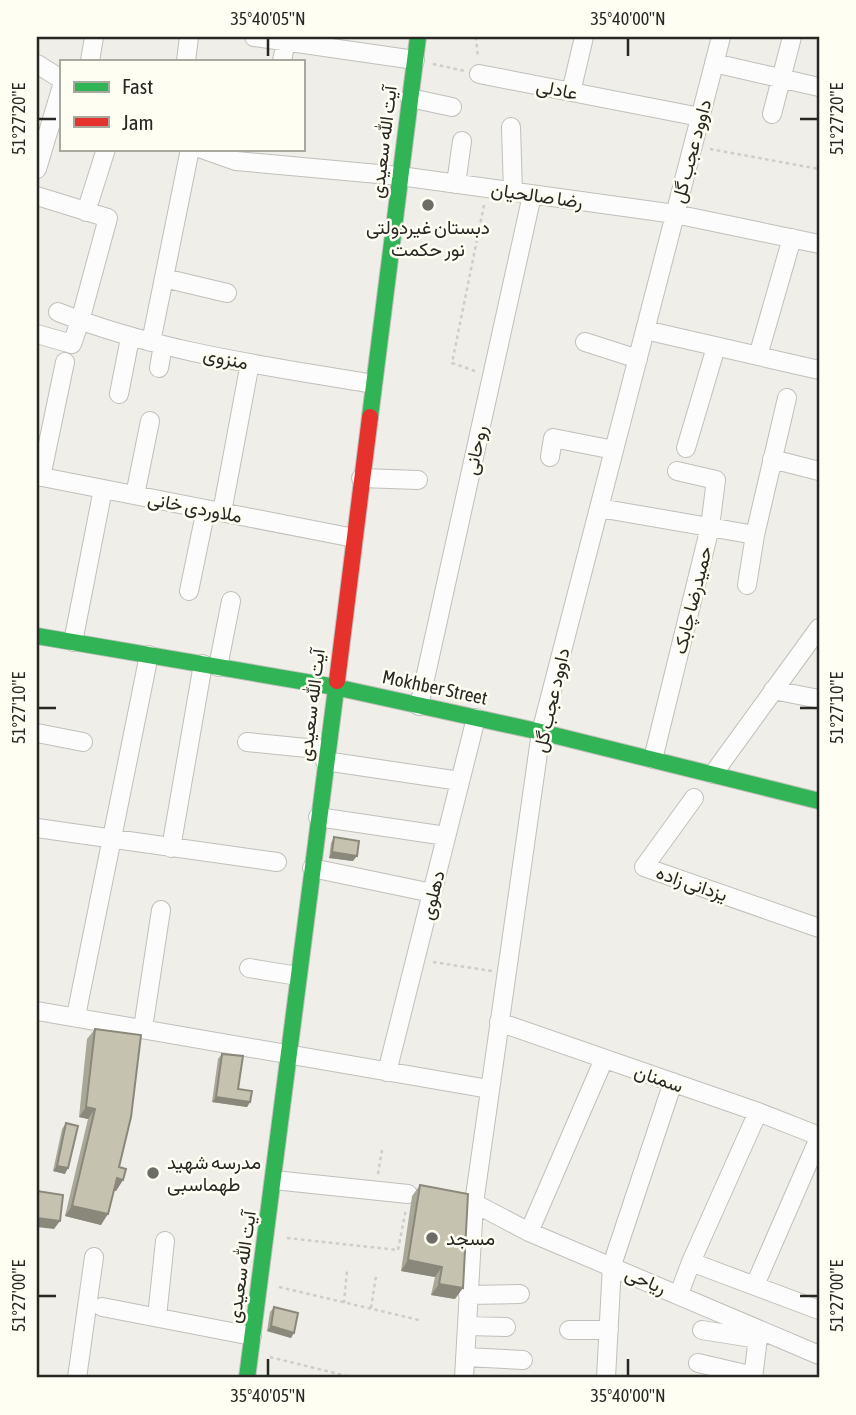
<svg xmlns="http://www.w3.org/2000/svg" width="856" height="1415" viewBox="0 0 856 1415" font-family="'Asap Condensed',Vazirmatn,sans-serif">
  <rect width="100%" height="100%" fill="#efeee8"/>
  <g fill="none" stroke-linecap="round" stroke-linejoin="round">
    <g stroke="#c0bfba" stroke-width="20">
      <path id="street" d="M254 37 415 60
        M90 61 94 37
        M186 61 189 37
        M282 61 286 41
        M714 63 819 87
        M37 64 61 79
        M479 74 700 117
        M571 92 584 37
        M410 98 452 107
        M772 114 792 37
        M511 127 513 192
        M202 149 236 161 400 176 675 214 819 244
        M37 169 61 89
        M456 184 462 141
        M37 196 108 218 80 321 72 344 37 334
        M86 212 106 149
        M164 278 227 293
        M58 312C159 352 267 366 373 384
        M645 330 819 370
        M151 342 190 149
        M585 342 638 359
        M758 356 792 238
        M159 368 163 345
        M119 394 130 338
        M686 448 716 347
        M550 457 553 438 614 450
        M772 459 819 471
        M37 476 354 538
        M41 477 65 362
        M361 478 418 480
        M135 495 150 421
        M599 508 755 535
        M222 512 250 363
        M747 585 755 535 787 398
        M189 591 206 509
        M73 642 103 489
        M218 667 231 601
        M773 690 819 699
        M419 706 532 195
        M37 733 83 742
        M247 742 327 750
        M653 759 710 527 716 480 677 471
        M325 761 460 781
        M713 774 819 628
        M694 798 644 867 819 928
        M318 817 446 836
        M37 828 277 862
        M171 848 203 664
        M312 868 432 893
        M249 968 298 976
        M37 1011 489 1089
        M76 1016 149 655
        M499 1022 758 1112 819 1136
        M143 1028 161 910
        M387 1072 476 718
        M274 1180 408 1194
        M474 1203 529 1232 819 1355
        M529 1232 604 1059
        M691 1262 819 1310
        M755 1285 819 1138
        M679 1294 691 1262 758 1112
        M468 1295 520 1294
        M102 1307 252 1336
        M157 1317 165 1241
        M467 1326 506 1327
        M569 1330H609
        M702 1330 758 1339
        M465 1357 523 1360
        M698 1363 754 1376
        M77 1378 94 1257
        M464 1378 474 1203 541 732 721 37
        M606 1378 612 1265 673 1082
        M753 1378 759 1330"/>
    </g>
    <g stroke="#c0bfba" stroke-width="18">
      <path id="fast" d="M370 417 418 37
        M37 636 335 687 541 732 819 801
        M247 1378 337 681"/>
    </g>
    <g stroke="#c0bfba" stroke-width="18">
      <path id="jam" d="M337 681 370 417"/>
    </g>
    <path stroke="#cdcdcb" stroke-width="2.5" stroke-dasharray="3.5 3.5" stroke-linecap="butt" d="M476 37 478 58
      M433 64 465 71
      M710 149 819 169
      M475 371 452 363 484 205
      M433 962 492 971
      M378 1174 382 1150
      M287 1238 398 1250 406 1209
      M279 1287 419 1320
      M344 1303 347 1271
      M371 1308 376 1276
      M270 1357 355 1378"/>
    <use href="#street" stroke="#fdfcfc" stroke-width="18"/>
    <use href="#fast" stroke="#30b455" stroke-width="16"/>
    <use href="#jam" stroke="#e5322d" stroke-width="16"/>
  </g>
  <path fill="#a9a897" d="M334 837 353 861 329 858 331 843Z
    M95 1029 119 1167 123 1180 116 1191 114 1190 101 1225 65 1216 88 1119 79 1117 87 1039Z
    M222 1054 238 1089 250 1102 247 1107 212 1102 218 1059Z
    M66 1123 65 1174 53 1171 62 1129Z
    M420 1185 455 1299 431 1295 435 1277 401 1271 412 1196Z
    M274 1307 291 1338 267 1331 270 1312Z"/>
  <path fill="#8a887b" d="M332 852 357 856 353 861 329 858Z
    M216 1097 250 1102 247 1107 212 1102Z
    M86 1107 95 1109 88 1119 79 1117Z
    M57 1166 68 1168 65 1174 53 1171Z
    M117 1178 123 1180 116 1191 109 1189Z
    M72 1206 108 1214 101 1225 65 1216Z
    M37 1218 60 1221 54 1229 37 1227Z
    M408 1260 442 1267 435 1277 401 1271Z
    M439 1284 463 1288 455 1299 431 1295Z
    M271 1326 294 1333 291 1338 267 1331Z"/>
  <path fill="#c5c3b0" stroke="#8a887b" stroke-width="2" d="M334 837 359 841 357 856 332 852Z
    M95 1029 141 1035 131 1117 119 1167 126 1169 123 1180 117 1178 108 1214 72 1206 95 1109 86 1107Z
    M222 1054 243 1056 238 1089 252 1091 250 1102 216 1097Z
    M66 1123 78 1126 68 1168 57 1166Z
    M420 1185 468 1194 463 1288 439 1284 442 1267 408 1260Z
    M37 1191 63 1195 60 1221 37 1218Z
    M274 1307 298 1313 294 1333 271 1326Z"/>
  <path fill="none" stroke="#272723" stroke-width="2.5" d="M268 38V56M628 38V56M38 119H56M800 119H818M38 708H56M800 708H818M38 1296H56M800 1296H818M268 1359V1376M628 1359V1376"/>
  <g fill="#6d6d68" stroke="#fffef2" stroke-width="2.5">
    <circle cx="428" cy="205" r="7"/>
    <circle cx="153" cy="1173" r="7"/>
    <circle cx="432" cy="1238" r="7"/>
  </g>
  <g text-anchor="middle" stroke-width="5" stroke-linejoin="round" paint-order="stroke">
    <g font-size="19" fill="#272723" stroke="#fffef2">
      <text transform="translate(557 89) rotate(11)" y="7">عادلی</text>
      <text transform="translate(383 142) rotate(-83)" y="7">آیت الله سعیدی</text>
      <text transform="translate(691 151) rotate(-75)" y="7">داوود عجب گل</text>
      <text transform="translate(537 195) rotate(8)" y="7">رضا صالحیان</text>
      <text transform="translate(226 358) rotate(12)" y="7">منزوی</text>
      <text transform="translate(475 450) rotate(-78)" y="7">روحانی</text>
      <text transform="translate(195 507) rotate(11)" y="7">ملاوردی خانی</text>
      <text transform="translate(692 600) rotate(-76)" y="7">حمیدرضا چابک</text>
      <text transform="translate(435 687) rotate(12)" y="7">Mokhber Street</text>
      <text transform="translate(551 700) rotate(-77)" y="7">داوود عجب گل</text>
      <text transform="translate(311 705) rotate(-83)" y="7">آیت الله سعیدی</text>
      <text transform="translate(692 883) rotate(19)" y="7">یزدانی زاده</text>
      <text transform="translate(432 895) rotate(-76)" y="7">دهلوی</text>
      <text transform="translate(659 1078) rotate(19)" y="7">سمنان</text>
      <text transform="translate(241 1267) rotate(-82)" y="7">آیت الله سعیدی</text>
      <text transform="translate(646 1280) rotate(23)" y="7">ریاحی</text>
    </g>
    <g font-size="19" fill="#272723" stroke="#fffef2" text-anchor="start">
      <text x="428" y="234" text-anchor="middle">دبستان غیردولتی<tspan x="428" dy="22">نور حکمت</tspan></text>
      <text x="167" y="1169">مدرسه شهید<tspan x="167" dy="22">طهماسبی</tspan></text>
      <text x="446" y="1245">مسجد</text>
    </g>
  </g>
  <rect width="856" height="1415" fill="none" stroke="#fffef2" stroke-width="77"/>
  <rect x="60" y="60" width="245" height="91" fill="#fffef2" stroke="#a9a89f" stroke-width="2"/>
  <rect x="74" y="82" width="35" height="10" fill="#30b455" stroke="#a9a89f" stroke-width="2"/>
  <text x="122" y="94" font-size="21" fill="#272723">Fast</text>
  <rect x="74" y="117" width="35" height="10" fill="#e5322d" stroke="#a9a89f" stroke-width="2"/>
  <text x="122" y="130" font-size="21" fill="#272723">Jam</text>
  <rect x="38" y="38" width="780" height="1338" fill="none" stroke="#272723" stroke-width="2.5"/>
  <g font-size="18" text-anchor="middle" fill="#272723">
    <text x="268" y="25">35°40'05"N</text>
    <text x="628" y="25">35°40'00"N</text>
    <text transform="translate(837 119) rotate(-90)" y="6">51°27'20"E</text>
    <text transform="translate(19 119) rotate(-90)" y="6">51°27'20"E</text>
    <text transform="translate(837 708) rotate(-90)" y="6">51°27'10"E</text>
    <text transform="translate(19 708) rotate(-90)" y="6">51°27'10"E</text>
    <text transform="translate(19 1296) rotate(-90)" y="6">51°27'00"E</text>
    <text transform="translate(837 1296) rotate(-90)" y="6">51°27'00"E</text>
    <text x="268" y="1402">35°40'05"N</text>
    <text x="628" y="1402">35°40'00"N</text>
  </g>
</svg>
